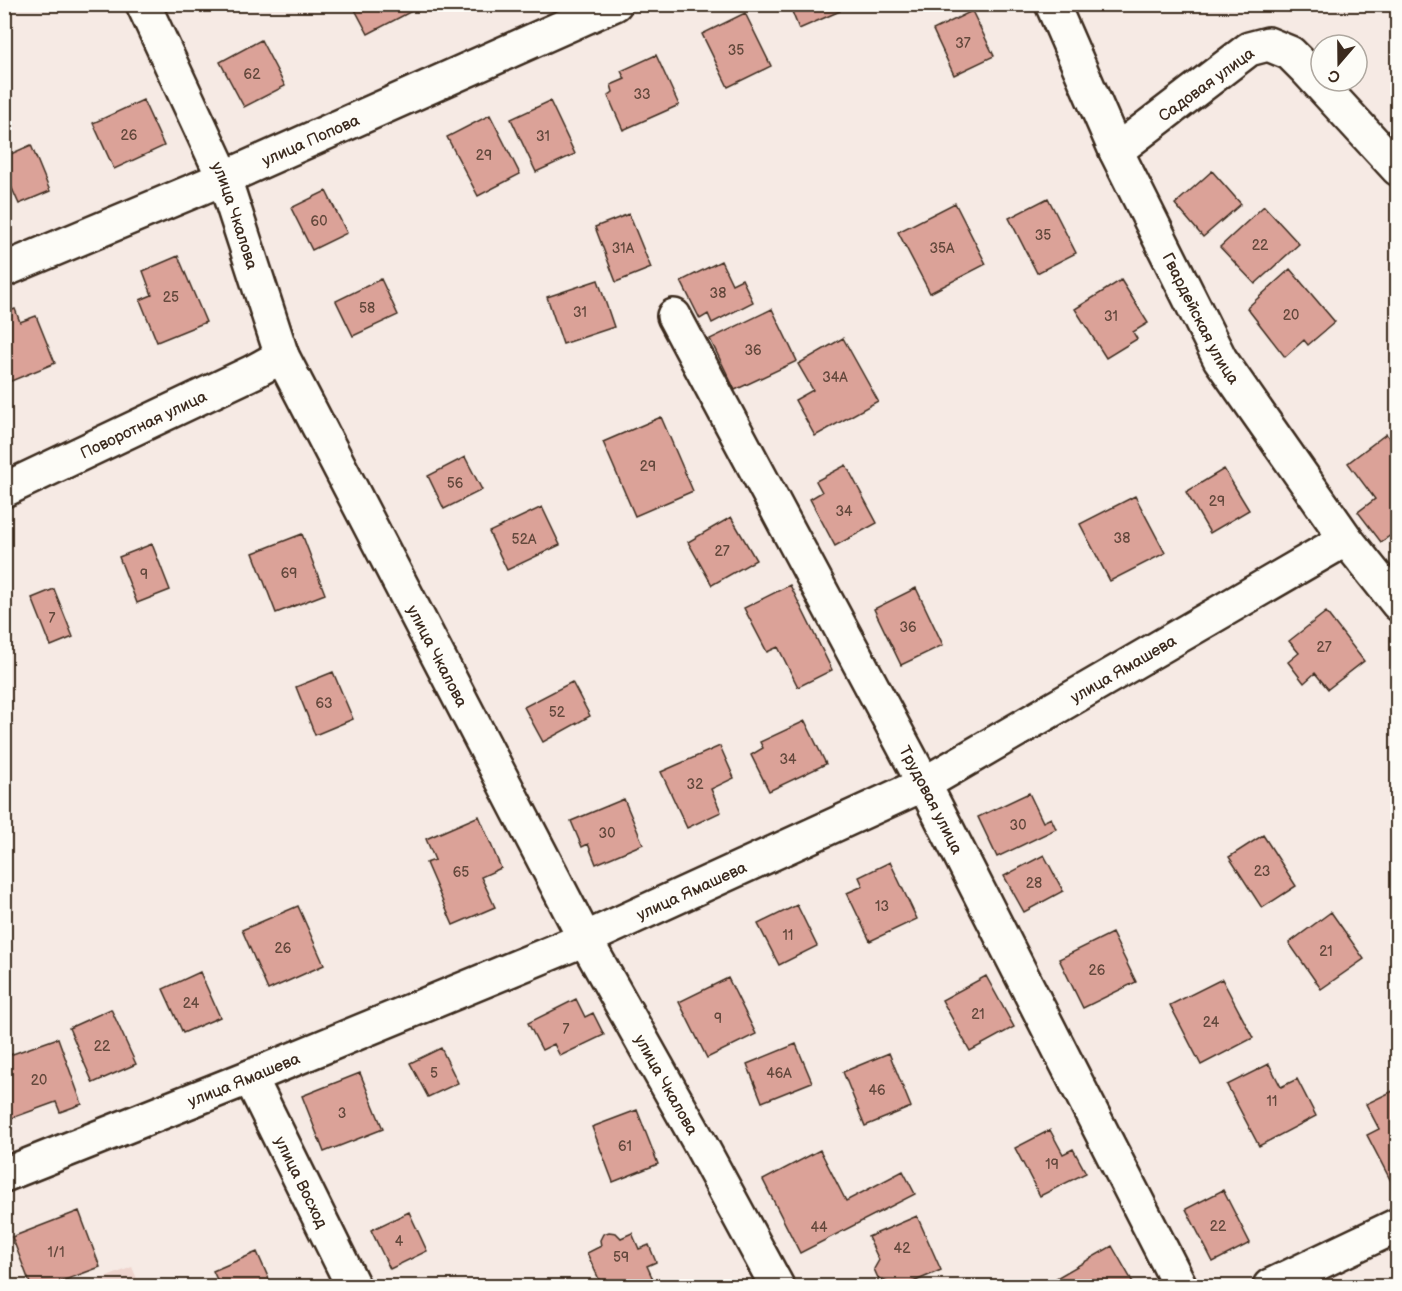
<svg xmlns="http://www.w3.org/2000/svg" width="1402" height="1291" viewBox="0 0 1402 1291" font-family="'Balsamiq Sans',sans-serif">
  <rect width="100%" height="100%" fill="#f6eae4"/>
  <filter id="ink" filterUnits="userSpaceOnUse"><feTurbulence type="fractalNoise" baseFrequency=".0167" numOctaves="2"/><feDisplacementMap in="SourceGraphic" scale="12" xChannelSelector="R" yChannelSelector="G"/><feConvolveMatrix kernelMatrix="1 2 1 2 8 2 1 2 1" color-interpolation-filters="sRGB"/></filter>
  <g filter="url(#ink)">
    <path fill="#eed4cd" d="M132 1267 140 1286H85Z"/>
    <path fill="#dba298" stroke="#3b2a1e" stroke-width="1.5" d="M352 4H408L412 11 368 34Z
      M789 4H837L840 11 799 29Z
      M972 11 994 56 954 75 933 30Z
      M745 13 771 66 728 87 702 34Z
      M261 40 285 86 244 107 220 62Z
      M656 55 679 105 623 130 608 96 613 92 611 85 625 79 621 71Z
      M143 100 164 146 114 169 93 123Z
      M550 101 575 154 536 172 511 119Z
      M490 115 520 174 478 196 447 137Z
      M31 145 50 191 19 204 10 184 4 187V157Z
      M1212 171 1241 204 1203 237 1175 204Z
      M326 191 347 233 312 250 291 208Z
      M1048 198 1076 253 1037 273 1009 218Z
      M955 203 986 264 930 293 898 232Z
      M1264 206 1299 244 1255 284 1220 247Z
      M629 214 651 268 616 282 595 227Z
      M178 256 206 322 157 342 140 300 152 295 143 271Z
      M721 261 732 284 742 279 753 302 712 323 708 314 700 319 681 281Z
      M1290 269 1335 322 1308 345 1304 340 1285 357 1247 308Z
      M381 279 398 315 353 336 336 301Z
      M598 280 614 327 563 344 547 297Z
      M1121 280 1148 323 1133 332 1137 339 1106 358 1075 309Z
      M15 309 20 322 36 316 55 363 4 384V313Z
      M772 309 797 361 735 390 710 339Z
      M843 338 878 401 815 436 795 400 813 390 798 364Z
      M661 417 693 491 635 516 603 442Z
      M1386 434 1398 448V530L1381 542 1358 512 1375 499 1348 463Z
      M465 457 482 490 444 509 428 476Z
      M846 465 877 523 835 546 810 499 822 492 816 481Z
      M1224 469 1249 510 1210 533 1186 492Z
      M1135 496 1165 553 1110 581 1080 524Z
      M542 507 560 545 507 570 489 532Z
      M731 517 756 560 712 585 688 542Z
      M302 534 325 594 276 613 253 553Z
      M152 544 170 590 137 603 119 557Z
      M790 585 832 670 798 687 778 647 767 652 744 608Z
      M916 588 943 645 901 665 874 609Z
      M54 589 73 637 51 646 32 598Z
      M1326 612 1364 661 1328 689 1315 673 1304 683 1288 662 1299 653 1289 641Z
      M333 672 353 719 315 735 296 687Z
      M572 682 590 716 543 742 524 707Z
      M805 721 826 764 769 791 751 755 763 748 760 742Z
      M720 746 734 778 711 789 721 812 687 828 661 772Z
      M1029 793 1043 822 1051 818 1056 829 997 857 978 817Z
      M624 799 643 844 596 864 588 844 582 847 571 821Z
      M479 816 501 868 481 877 495 907 453 925 426 863 435 860 426 839Z
      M1263 835 1296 886 1262 908 1229 857Z
      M1044 855 1063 891 1024 912 1004 876Z
      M890 862 917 919 870 941 847 893 863 886 859 877Z
      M797 905 817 946 779 965 758 924Z
      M298 906 324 965 268 990 242 930Z
      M1331 912 1364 959 1321 989 1289 943Z
      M1112 933 1136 982 1083 1008 1059 959Z
      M200 972 220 1017 183 1033 163 989Z
      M986 976 1014 1027 970 1051 942 1000Z
      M728 978 756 1034 707 1058 679 1002Z
      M1222 979 1253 1038 1201 1065 1170 1005Z
      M576 999 585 1017 593 1013 604 1035 560 1056 554 1044 542 1050 528 1023Z
      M111 1009 136 1064 93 1083 69 1028Z
      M58 1038 82 1104 60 1112 56 1102 4 1121V1057Z
      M796 1044 812 1082 762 1102 747 1064Z
      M441 1048 458 1083 428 1097 410 1063Z
      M889 1053 911 1107 865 1126 843 1072Z
      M1269 1064 1281 1087 1297 1079 1316 1116 1259 1146 1227 1085Z
      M360 1073 383 1129 324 1152 302 1096Z
      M1397 1089 1398 1185 1394 1187 1367 1135 1379 1129 1366 1104Z
      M637 1110 658 1164 613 1182 592 1127Z
      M1050 1130 1063 1154 1073 1149 1086 1173 1040 1196 1015 1148Z
      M820 1150 846 1201 903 1171 915 1194 800 1253 763 1180Z
      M1223 1190 1250 1243 1213 1262 1186 1209Z
      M79 1211 100 1267 49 1286H31L12 1237Z
      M409 1212 427 1251 390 1269 371 1230Z
      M917 1216 941 1270 904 1286H890L889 1283 878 1278 874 1269 879 1260 868 1237Z
      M609 1232 616 1233 621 1238 632 1233 639 1249 649 1245 656 1262 647 1266 656 1286H602L587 1253 601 1246 600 1240 603 1234Z
      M1112 1246 1135 1286H1057L1053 1280Z
      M257 1252 272 1286H220L213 1271Z"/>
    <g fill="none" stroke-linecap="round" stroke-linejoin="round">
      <g stroke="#3b2a1e" stroke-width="38">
        <g id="minor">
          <path id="s1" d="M143 4 224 178 282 356 585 939 698 1140 777 1286"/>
          <path id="s2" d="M1052 4 1116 151 1220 359 1346 539 1398 604"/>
          <path d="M1116 151 1249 49 1268 44 1290 53 1305 68 1398 169"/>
          <path id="s3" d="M4 270 224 178 615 4"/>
          <path id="s4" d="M674 316 924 784 1180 1286"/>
          <path id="s5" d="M4 490 253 372 282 356"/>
          <path id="s6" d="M250 1077 353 1286"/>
          <path id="s7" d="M4 1175 250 1077 585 939 924 784 1346 539"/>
          <path d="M1270 1286 1398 1225"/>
        </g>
      </g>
      <use href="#minor" stroke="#fdfcf7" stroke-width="33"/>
    </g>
  </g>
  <g text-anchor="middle" stroke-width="6" stroke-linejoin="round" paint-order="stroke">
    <g font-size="14" fill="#63483c">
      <text x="963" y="48">37</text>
      <text x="736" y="55">35</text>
      <text x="252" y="79">62</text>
      <text x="642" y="99">33</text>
      <text x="129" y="140">26</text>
      <text x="543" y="141">31</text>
      <text x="484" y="160">29</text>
      <text x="319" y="226">60</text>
      <text x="1043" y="240">35</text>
      <text x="1260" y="250">22</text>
      <text x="623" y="253">31А</text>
      <text x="942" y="253">35А</text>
      <text x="718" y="298">38</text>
      <text x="171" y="302">25</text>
      <text x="367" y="313">58</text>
      <text x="580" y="317">31</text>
      <text x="1291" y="320">20</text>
      <text x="1111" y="321">31</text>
      <text x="753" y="355">36</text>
      <text x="835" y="382">34А</text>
      <text x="648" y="471">29</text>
      <text x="455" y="488">56</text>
      <text x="1217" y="506">29</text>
      <text x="844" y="516">34</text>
      <text x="1122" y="543">38</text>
      <text x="524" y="544">52А</text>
      <text x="722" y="556">27</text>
      <text x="289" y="578">69</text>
      <text x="144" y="579">9</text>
      <text x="52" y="623">7</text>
      <text x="908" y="632">36</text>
      <text x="1324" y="652">27</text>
      <text x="324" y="708">63</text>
      <text x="557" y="717">52</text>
      <text x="788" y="764">34</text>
      <text x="695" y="789">32</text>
      <text x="1018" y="830">30</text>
      <text x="607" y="838">30</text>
      <text x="1262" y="876">23</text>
      <text x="461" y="877">65</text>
      <text x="1034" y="888">28</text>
      <text x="882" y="911">13</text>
      <text x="788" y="940">11</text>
      <text x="283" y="953">26</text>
      <text x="1326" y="956">21</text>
      <text x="1097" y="975">26</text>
      <text x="191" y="1008">24</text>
      <text x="978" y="1019">21</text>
      <text x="718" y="1023">9</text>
      <text x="1211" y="1027">24</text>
      <text x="566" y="1034">7</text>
      <text x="102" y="1051">22</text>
      <text x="434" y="1078">5</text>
      <text x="779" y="1078">46А</text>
      <text x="39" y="1085">20</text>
      <text x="877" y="1095">46</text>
      <text x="1272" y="1106">11</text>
      <text x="342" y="1118">3</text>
      <text x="625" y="1151">61</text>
      <text x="1052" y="1169">19</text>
      <text x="1218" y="1231">22</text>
      <text x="819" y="1232">44</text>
      <text x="399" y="1246">4</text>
      <text x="902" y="1253">42</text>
      <text x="56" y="1257">1/1</text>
      <text x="621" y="1262">59</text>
    </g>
    <g font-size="16" fill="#3b2a1e" stroke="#fdfcf7">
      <text transform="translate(1206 84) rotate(-36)" y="6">Садовая улица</text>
      <text dy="6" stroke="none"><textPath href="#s3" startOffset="333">улица Попова</textPath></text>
      <text dy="6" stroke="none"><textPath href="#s1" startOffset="231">улица Чкалова</textPath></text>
      <text dy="6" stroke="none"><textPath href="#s2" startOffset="348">Гвардейская улица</textPath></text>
      <text dy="6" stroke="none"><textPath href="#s5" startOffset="154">Поворотная улица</textPath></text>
      <text dy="6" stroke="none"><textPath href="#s1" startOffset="717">улица Чкалова</textPath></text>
      <text dy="6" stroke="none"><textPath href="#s7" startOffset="1230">улица Ямашева</textPath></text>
      <text dy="6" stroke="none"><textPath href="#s4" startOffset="548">Трудовая улица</textPath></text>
      <text dy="6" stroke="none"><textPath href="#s7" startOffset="744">улица Ямашева</textPath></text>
      <text dy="6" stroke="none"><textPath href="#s7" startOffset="258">улица Ямашева</textPath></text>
      <text dy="6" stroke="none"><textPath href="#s1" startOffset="1203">улица Чкалова</textPath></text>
      <text dy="6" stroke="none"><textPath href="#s6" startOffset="117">улица Восход</textPath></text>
    </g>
  </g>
  <rect width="1402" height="1291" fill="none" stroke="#fdfcf7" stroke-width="24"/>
  <rect x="12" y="12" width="1378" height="1267" fill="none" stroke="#3b2a1e" stroke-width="2" filter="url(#ink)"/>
  <g transform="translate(1339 63) rotate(200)"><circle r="28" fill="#fdfcf7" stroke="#afa8a0" stroke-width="1.5"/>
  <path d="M0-4.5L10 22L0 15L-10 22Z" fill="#3b2a1e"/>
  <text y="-9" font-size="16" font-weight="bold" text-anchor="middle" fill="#3b2a1e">С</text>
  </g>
</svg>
